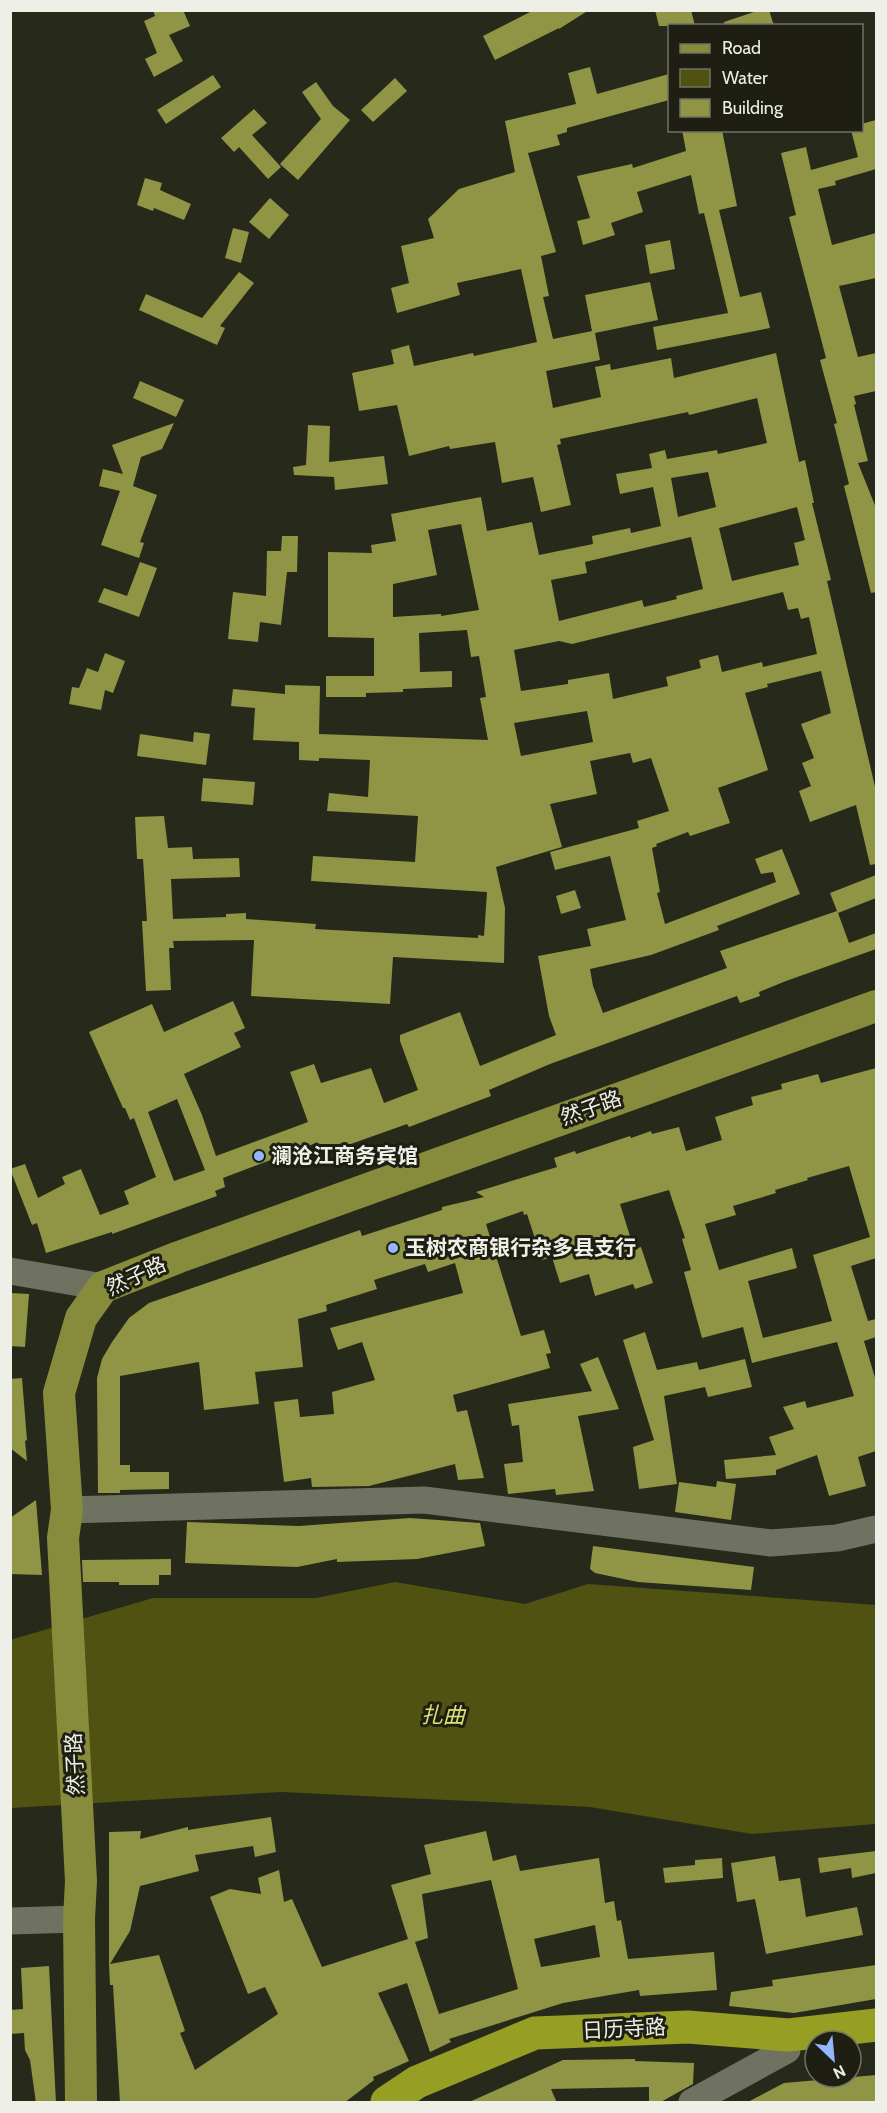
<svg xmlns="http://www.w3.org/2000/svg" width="887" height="2113" viewBox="0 0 887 2113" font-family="Cabin,'Noto Sans SC',sans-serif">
  <rect width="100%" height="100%" fill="#27291b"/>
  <path fill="#4f5211" d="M395 1582 525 1604 588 1584 876 1605V1824L752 1834 590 1807 281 1792 11 1808 10 1640 153 1598H316Z"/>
  <path fill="#8f9544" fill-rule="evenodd" d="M153 10H183L190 26 169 35 183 61 154 77 145 59 157 53 144 21 155 16Z
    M534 10H589L559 29V28L495 60 483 36Z
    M655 10H691L695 26H659Z
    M760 10H769L774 26H724V22Z
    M590 67 597 94 669 74V100L567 128V132L557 135 560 145 528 153 556 252 541 256 549 296 543 297 553 339 592 331 585 295 650 282 658 320 595 333 600 360 546 371 553 408 601 397 595 367 610 364 611 370 671 358 674 378 776 353 799 462 805 460 814 503H812L831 580 827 581 876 791V864L870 865 856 805 810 822 799 791 811 786 802 763 814 758 801 724 831 713 821 671 767 684 768 687 745 693 768 770 718 788 730 823 690 836 688 832 656 844 657 846 652 848 660 892 657 893 665 924 776 882 773 872 761 874 755 859 782 849 800 894 717 926 719 930 651 955 590 969 593 986 603 1013 727 968 720 951 837 911 830 893 876 875V898L838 913 849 943 876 933V949L786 981 759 992 760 996 740 1003 737 996 550 1064 489 1090 491 1096 409 1127 407 1124 320 1155 316 1143 223 1178 225 1187 215 1191 217 1196 112 1234V1232L46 1253 37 1223 32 1225 10 1169 25 1164 38 1198 65 1184 62 1177 81 1169 100 1215 129 1204 124 1191 156 1177 134 1118 130 1120 125 1108H123L89 1032 152 1004 164 1032 233 1001 245 1028 234 1033 241 1047 184 1074 202 1115 216 1156 308 1122 290 1072 314 1064 321 1083 371 1068 384 1103 418 1090 400 1041V1035L460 1012 480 1066 556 1035 549 1016 538 956 591 946 587 929 626 920 610 856 555 870 550 852 639 828 637 821 669 811 651 758 633 763 630 753 590 761 597 794 550 804 562 847 496 867 505 908 504 963 393 957 390 1004 251 996 254 940 173 941 174 948H169L171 990 146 991 142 921H147L143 859H137L135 817 164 816 168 848 192 847 193 859 239 858 240 877 171 879 173 919 226 917V914L246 913V919L316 924 315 929 478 938V935L484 936 487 892 311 881 313 856 415 862 418 816 327 811 329 793 368 797 370 760 319 758V761L299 760V742L253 740 255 708 231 706 233 689 285 694V685L320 686 319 734 488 740 480 698 486 697 479 656 471 657 467 630 419 633 420 672 452 671V687L403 689V692L366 693V697H326V676H374V638L328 637V552L372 553 371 545 396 541 391 514 481 497 487 531 532 522 539 555 593 544 592 536 630 528 631 533 661 526 653 487 620 494 616 474 652 468 649 454 665 450 667 459 717 450 718 454 767 443 757 398 689 415 688 412 560 439 561 444 557 445 571 505 541 512 533 477 502 483 495 442 450 449 449 446 409 456 397 405 359 411 352 373 394 364 391 350 409 345 414 366 473 353 474 356 537 342 521 269 457 283 460 295 397 313 391 288 409 283 401 246 434 238 428 219 459 189 515 172 505 121 576 104 568 73ZM708 472 716 507 678 517 671 478ZM797 507 805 540 794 543 799 565 732 581 719 528ZM461 524 479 610 441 616V614L393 617V584L437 575 428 530ZM691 537 703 589 676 596 677 599 644 607 642 600 559 621 551 580 587 573 585 562ZM783 592 788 610 798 608 801 619 809 617 817 654 763 667 762 662 722 672 718 655 699 660 701 668 666 677 668 686 613 699 609 673 568 680V684L521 691 514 650 559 641 572 644ZM587 711 593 742 521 756 514 723ZM177 1099 205 1170 174 1181 148 1112Z
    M213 75 221 87 166 124 157 110Z
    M395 78 407 91 373 122 361 110Z
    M316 82 333 106 350 120 298 180 280 164 321 119 302 92Z
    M254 109 267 123 252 135 281 167 268 179 239 147 234 152 221 138Z
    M876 120V169L835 181 836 185 818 189 832 245 876 233V278L839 286 858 357 876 353V391L854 396 856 404 854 405 868 461 858 463 876 508V592L871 593 844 486 849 484 834 424 837 423 820 360 826 358 789 217 796 215 781 153 806 147 811 170 858 157 851 130H861V124Z
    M682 130H722L737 206 719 210 740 297 761 292 770 328 657 350 653 327 728 313 704 213 699 214 691 175 637 192 643 212 611 223 615 235 583 245 577 221 590 218 577 176 632 164 633 168 686 151Z
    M145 178 162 183 160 190 191 204 184 220 154 208 153 211 137 205Z
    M270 198 289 215 269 239 249 222Z
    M233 228 249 232 241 263 225 258Z
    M670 240 675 269 650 274 645 245Z
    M239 272 254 283 220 326 225 328 217 345 139 310 146 294 202 318Z
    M140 381 184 400 176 417 133 398Z
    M174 423 162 449 141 457 133 486 157 495 140 542 144 543 139 558 101 545 120 491 99 486 103 469 123 474 112 445Z
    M308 425 330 426 329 462 384 456 388 484 335 490 334 477 294 475 293 467 306 465Z
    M282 536H298L297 572H287L281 625 260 622 258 642 228 639 233 592 266 596 267 551H281Z
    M140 562 157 568 139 617 98 602 104 588 127 596Z
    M105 653 125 661 113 693 105 690 101 710 69 704 72 687 79 688 87 668 98 672Z
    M194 732 210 734 206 765 137 756 140 734 193 742Z
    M203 778 255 782 253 805 201 801Z
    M575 890 581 908 561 914 556 896Z
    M876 1068V1258L851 1266 868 1321 876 1319V1337L864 1341 876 1381V1451L858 1457 866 1486 829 1496 817 1455 776 1470V1475L726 1479 724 1460 776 1455 769 1437 794 1429 783 1407 805 1401 807 1408 854 1396 837 1342 752 1363 743 1327 702 1338 684 1272 691 1270 682 1239 685 1238 669 1190 620 1204 634 1249 641 1247 653 1283 635 1289 633 1284 595 1296 589 1274 560 1283 552 1257 542 1260 527 1214 524 1215 523 1211 486 1224 521 1336 544 1330 551 1353 546 1354 550 1368 453 1395 457 1412 467 1410 484 1478 458 1480 455 1464 369 1486 312 1487 311 1478 284 1482 274 1402 298 1399 300 1417 334 1414 332 1392 375 1380 362 1342 338 1350 330 1328 463 1293 455 1263 428 1272 425 1264 374 1280 377 1289 326 1305 327 1311 298 1319 303 1367 255 1372 259 1404 204 1410 199 1362 120 1376V1465H130V1472H169V1489L120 1490V1493H98L97 1378 102 1359 112 1342 129 1318 149 1303 360 1230 362 1236 442 1210V1207L484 1197 476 1192 557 1167 554 1158 575 1151 576 1154 630 1136 631 1138 651 1131 652 1134 679 1127 686 1151 722 1140 715 1117 753 1105 751 1097 782 1089 781 1084 818 1074 821 1083ZM849 1166 870 1237 813 1255 832 1321 763 1338 748 1281 797 1268 792 1248 719 1270 705 1224 736 1215 733 1206 776 1193 775 1190 808 1180 807 1178Z
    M10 1293 29 1294 25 1347 10 1346Z
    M645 1332 657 1370 697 1362 699 1370 745 1359 752 1387 708 1397 705 1387 664 1396 677 1484 639 1489 633 1447 654 1440 623 1340Z
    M598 1357 619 1409 578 1416 594 1491 556 1495 555 1489 508 1494 504 1464 523 1462 519 1425 512 1426 508 1404 592 1391 580 1364Z
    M22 1378 27 1440 25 1441 27 1461 10 1448V1379Z
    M717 1481 736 1484 731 1520 675 1512 679 1482 716 1487Z
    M36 1500 42 1575 10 1574V1518Z
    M410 1518 480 1523 485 1546 417 1559 337 1562V1559L297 1567 185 1563 187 1522 299 1526Z
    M593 1546 754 1567 751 1590 638 1582 595 1573 590 1569Z
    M171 1559V1575H159V1585H119V1582H83L82 1560Z
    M271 1817 276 1852 255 1857 253 1846 195 1855 199 1871 140 1886 130 1931 110 1964 159 1955 185 2031 180 2033 195 2070 278 2014 265 1987 248 1994 210 1897 230 1889 261 1894 258 1878 279 1870 284 1902 292 1899 322 1967 408 1939 391 1885 431 1874 424 1845 486 1831 493 1861 516 1855 520 1871 599 1858 605 1903 614 1901 617 1921 621 1920 628 1959 714 1952 717 1990 640 1996 639 1990 563 2003 449 2039 451 2042 430 2052 407 1983 378 1993 409 2061 373 2077 374 2080 344 2103H120L113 1985H110L109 1964V1832L141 1831 140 1839 188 1827V1830ZM491 1880 518 1989 439 2014 415 1942 428 1938 422 1894ZM595 1925 600 1957 541 1967 534 1939Z
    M876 1851V1873L852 1878 851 1868 820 1873 818 1858Z
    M775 1856 779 1881 800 1878 806 1917 857 1907 863 1935 766 1954 755 1899 737 1902 731 1863Z
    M722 1858 723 1878 665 1883 663 1868 695 1865V1860Z
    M876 1965V1999L794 2013 729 2006 731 1992 773 1986 772 1980Z
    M49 1966 56 2103H36L30 2060 25 2050 24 2033 10 2034V2010L23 2009 21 1968Z
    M635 2059V2061L694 2063 693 2084 659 2103H649V2087L551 2089 557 2103H467L563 2060Z
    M876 2075V2103H746L784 2083Z"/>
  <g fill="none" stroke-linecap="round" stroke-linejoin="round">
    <path stroke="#6f7161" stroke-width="27" d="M10 1271 103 1287
      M67 1510 424 1500 771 1543 837 1538 876 1529
      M10 1921 79 1919
      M692 2102 787 2050"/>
    <path stroke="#878c3c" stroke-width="32" d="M81 2102 79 1919 81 1881 63 1538 67 1510 59 1393 81 1318 103 1287 179 1257 876 1006"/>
    <path stroke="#979e24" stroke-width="33" d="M387 2102 417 2082 535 2033 688 2027 789 2035 876 2025"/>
  </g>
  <g fill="#92b7fd" stroke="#1e1f12" stroke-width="2">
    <circle cx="259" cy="1156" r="6"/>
    <circle cx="393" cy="1248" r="6"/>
  </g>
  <g text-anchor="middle" stroke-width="6" stroke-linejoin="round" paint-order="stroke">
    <g font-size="21" fill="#eeefe7" stroke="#1e1f12">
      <text transform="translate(591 1108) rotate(-20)" y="7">然子路</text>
      <text transform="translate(136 1276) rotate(-25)" y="7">然子路</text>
      <text transform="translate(75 1764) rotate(-93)" y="7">然子路</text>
      <text transform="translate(624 2029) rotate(-3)" y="7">日历寺路</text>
    </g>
    <g font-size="21" font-weight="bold" fill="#eeefe7" stroke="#1e1f12" text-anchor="start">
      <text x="271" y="1163">澜沧江商务宾馆</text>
      <text x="405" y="1255">玉树农商银行杂多县支行</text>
    </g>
    <g font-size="22" font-style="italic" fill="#dbe475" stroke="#1e1f12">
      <text transform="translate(443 1715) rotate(1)" y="8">扎曲</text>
    </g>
  </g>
  <rect width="887" height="2113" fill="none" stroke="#eeefe7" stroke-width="24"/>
  <rect x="668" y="24" width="195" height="108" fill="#1e1f12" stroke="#717267" stroke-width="1.5"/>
  <rect x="680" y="44" width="30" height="9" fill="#878c3c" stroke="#717267" stroke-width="1.5"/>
  <text x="722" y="54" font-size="18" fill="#eeefe7">Road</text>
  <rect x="680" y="69" width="30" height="18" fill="#4f5211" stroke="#717267" stroke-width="1.5"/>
  <text x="722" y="84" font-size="18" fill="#eeefe7">Water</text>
  <rect x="680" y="99" width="30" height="18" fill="#8f9544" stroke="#717267" stroke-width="1.5"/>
  <text x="722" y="114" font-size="18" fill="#eeefe7">Building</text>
  <g transform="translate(833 2059) rotate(154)"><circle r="28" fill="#1e1f12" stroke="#717267" stroke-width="1.5"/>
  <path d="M0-4.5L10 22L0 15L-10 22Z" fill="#92b7fd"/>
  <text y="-9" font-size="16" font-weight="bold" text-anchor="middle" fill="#eeefe7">N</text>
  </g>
</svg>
